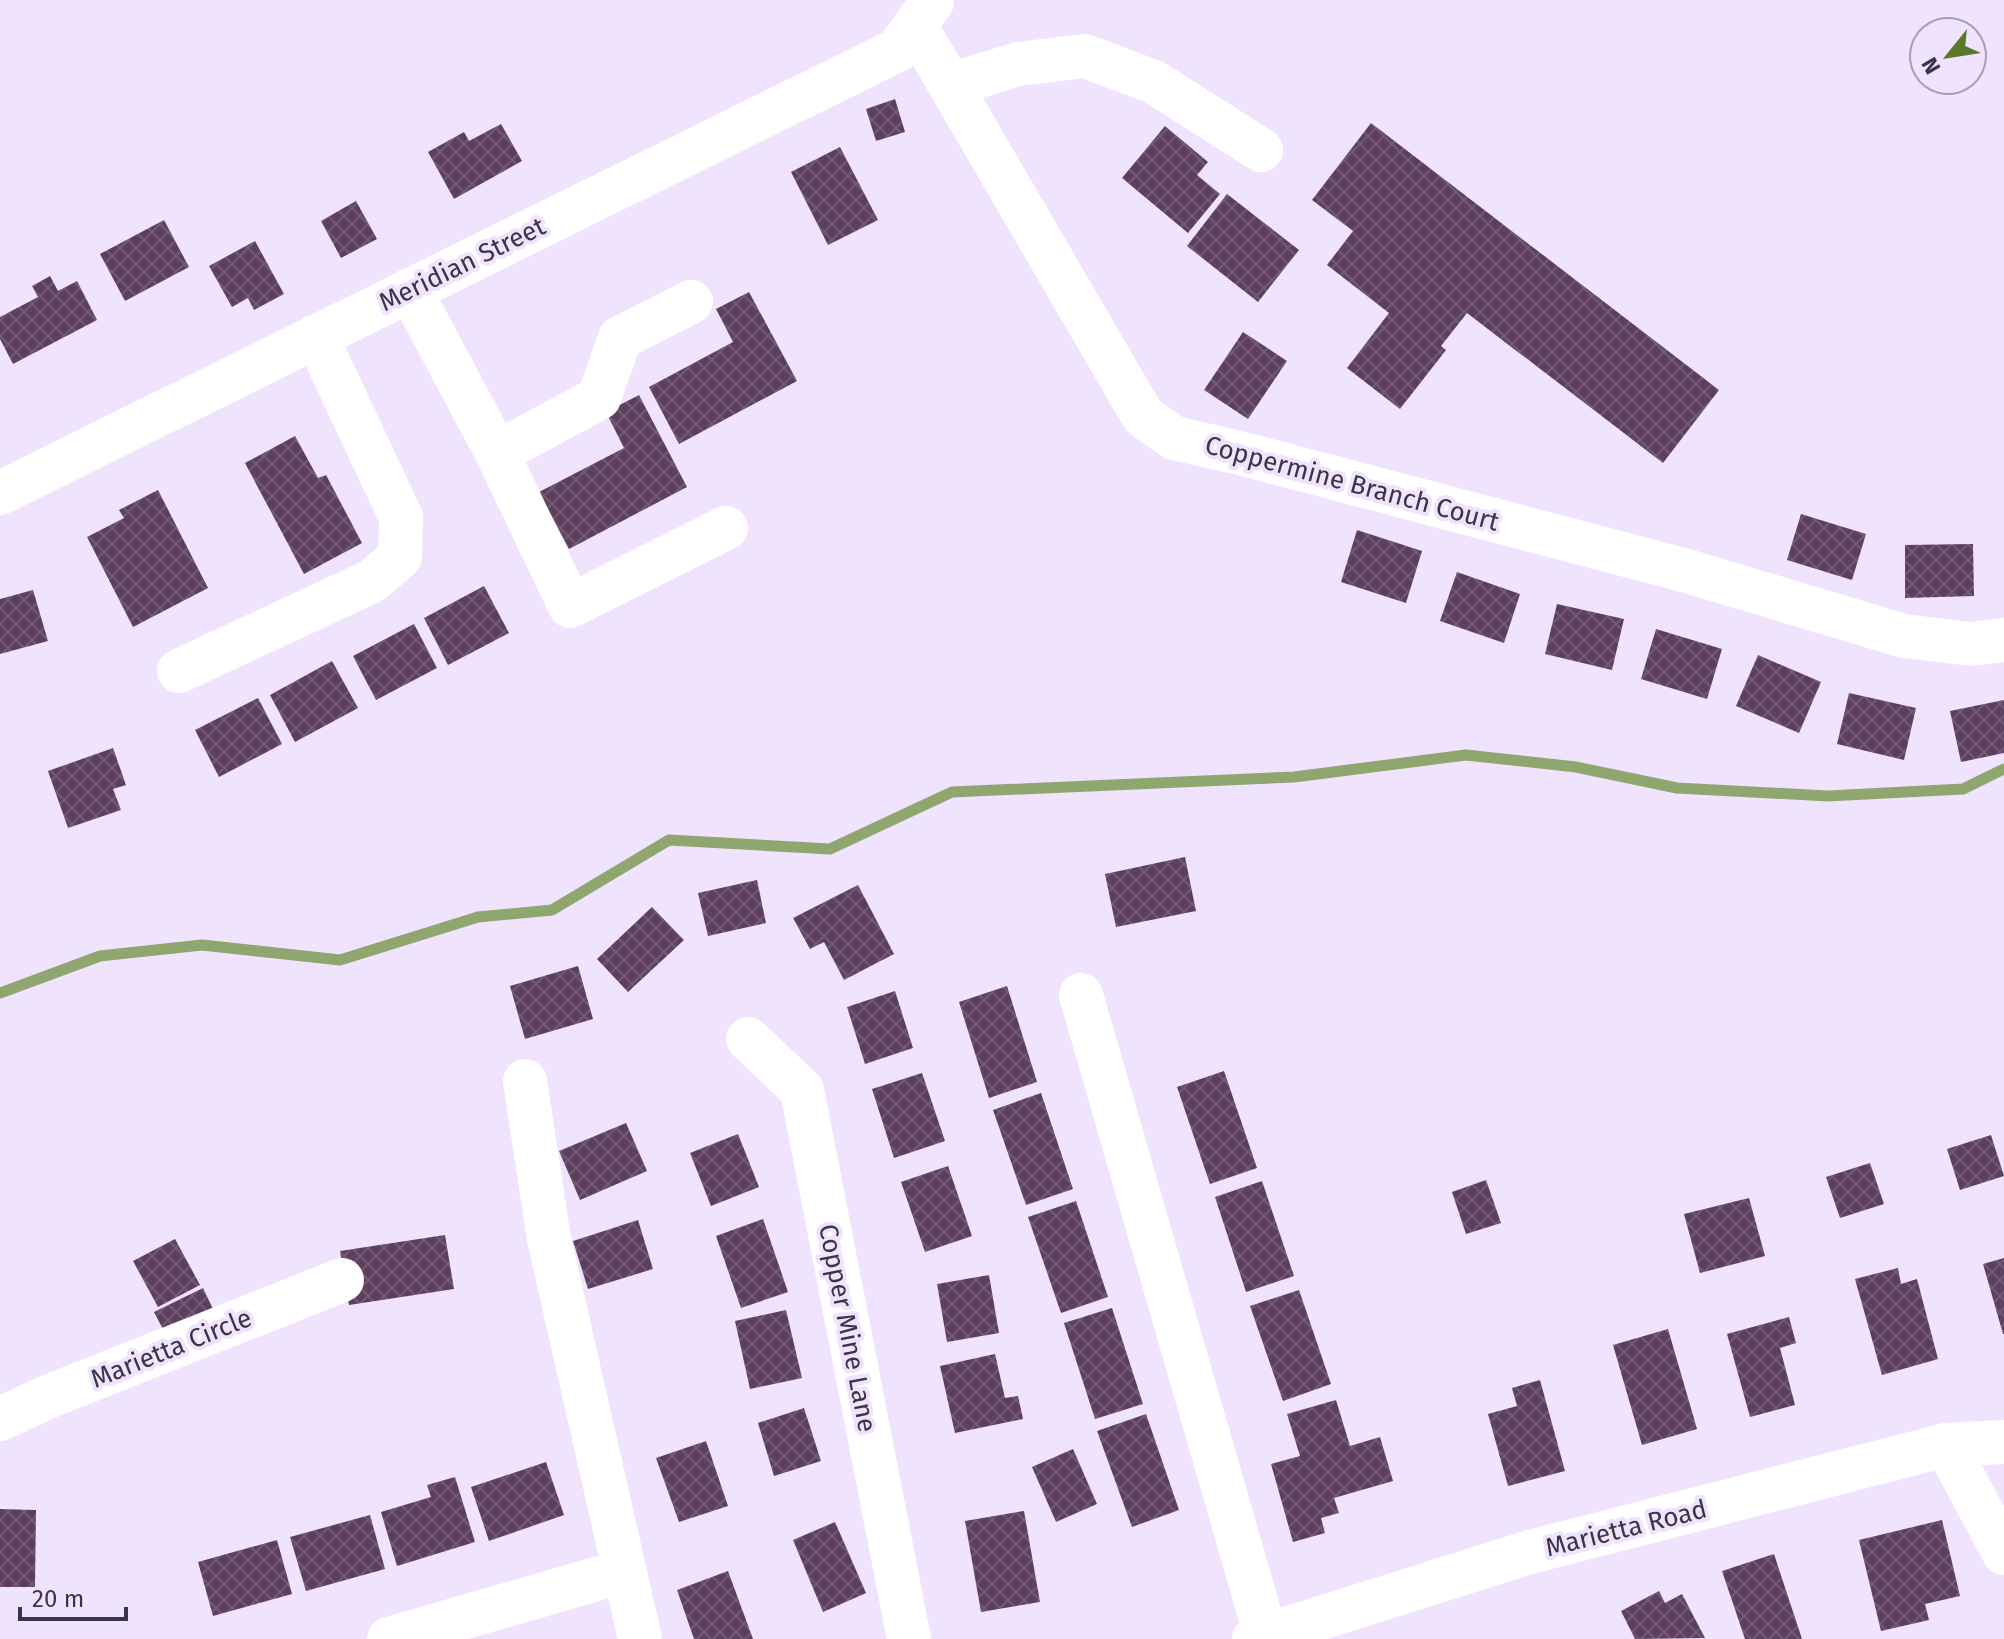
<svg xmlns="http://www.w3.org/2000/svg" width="2004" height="1639" viewBox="0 0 2004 1639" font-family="'Fira Sans',sans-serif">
  <defs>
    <pattern id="building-cross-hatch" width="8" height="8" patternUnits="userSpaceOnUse" patternTransform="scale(2)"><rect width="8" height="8" fill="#5e405e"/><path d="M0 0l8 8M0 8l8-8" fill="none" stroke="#725a73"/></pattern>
  </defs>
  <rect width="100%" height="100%" fill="#f0e3fe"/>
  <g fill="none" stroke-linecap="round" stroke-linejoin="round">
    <path stroke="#90a66f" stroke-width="11" d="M0 993 100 956 202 945 340 960 478 917 552 910 669 840 830 849 952 792 1294 777 1466 755 1576 767 1677 788 1828 796 1963 789 2004 769"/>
  </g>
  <path fill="url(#building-cross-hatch)" d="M895 99 905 132 876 141 866 109Z
    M1371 123 1719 390 1663 463 1467 313 1441 346 1446 350 1400 409 1347 368 1389 313 1327 265 1353 231 1312 200Z
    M501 124 522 161 454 199 428 152 464 132 469 141Z
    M1165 126 1208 162 1197 175 1220 194 1188 233 1122 178Z
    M840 147 878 220 828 245 791 172Z
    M1227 194 1299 250 1258 302 1187 246Z
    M356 201 377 239 341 258 321 221Z
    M164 220 189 267 125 301 100 254Z
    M255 241 284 294 254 310 248 298 232 307 209 266Z
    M50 276 58 291 77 281 97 320 13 364 0 339V317L38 297 32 286Z
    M749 292 797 381 679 444 649 387 733 342 716 309Z
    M1243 332 1287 361 1248 419 1204 390Z
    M639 395 687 487 569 549 539 492 624 448 606 412Z
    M295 436 318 478 326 475 362 543 304 574 245 463Z
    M158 490 208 588 133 627 87 537 124 518 119 510Z
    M1801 514 1866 534 1852 580 1787 560Z
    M1357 530 1422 551 1406 603 1341 582Z
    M1973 544 1974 596 1905 598V545Z
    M1457 572 1520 594 1504 643 1440 621Z
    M484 586 509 633 448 665 424 618Z
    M33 590 48 641 0 654V599Z
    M1557 604 1624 619 1612 670 1545 654Z
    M414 624 437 668 376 700 353 656Z
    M1656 629 1722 649 1707 699 1641 679Z
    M1758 655 1821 682 1799 733 1736 706Z
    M332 661 358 708 295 742 270 695Z
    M1849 693 1916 708 1904 760 1837 744Z
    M258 698 282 744 219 777 195 730Z
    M2004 700V753L1961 762 1950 711Z
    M113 748 126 785 113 789 121 810 68 828 48 771Z
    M1185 857 1196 911 1116 927 1105 874Z
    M757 880 766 923 708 936 698 893Z
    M858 885 894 954 844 980 824 942 810 949 793 918Z
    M652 907 684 940 628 992 597 959Z
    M578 966 593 1019 525 1039 510 986Z
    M1007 986 1037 1082 989 1098 959 1002Z
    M895 991 913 1048 865 1064 847 1007Z
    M1224 1071 1257 1168 1210 1184 1177 1087Z
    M922 1073 945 1141 894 1158 872 1089Z
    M1041 1093 1073 1189 1026 1205 993 1110Z
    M626 1123 647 1171 580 1200 559 1151Z
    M738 1134 759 1187 711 1206 690 1153Z
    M1991 1135 2004 1176 1960 1190 1947 1149Z
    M1870 1163 1884 1204 1840 1218 1826 1177Z
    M948 1166 972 1236 925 1252 901 1182Z
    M1486 1180 1501 1223 1466 1234 1452 1192Z
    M1262 1181 1294 1276 1246 1292 1215 1197Z
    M1749 1198 1765 1256 1700 1273 1684 1214Z
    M1076 1201 1108 1297 1061 1313 1028 1217Z
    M763 1219 788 1292 741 1308 716 1236Z
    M638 1220 653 1269 588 1289 573 1241Z
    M445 1235 454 1289 349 1305 340 1251Z
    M175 1239 200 1285 158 1307 133 1261Z
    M2004 1258V1334H2003L1983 1264Z
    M1898 1268 1901 1284 1917 1279 1938 1359 1882 1375 1855 1279Z
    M989 1275 999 1333 947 1342 937 1284Z
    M203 1288 214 1311 166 1335 154 1312Z
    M1299 1290 1331 1384 1283 1401 1250 1306Z
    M1112 1308 1143 1404 1095 1419 1064 1323Z
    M786 1310 802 1378 750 1389 735 1321Z
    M1789 1317 1796 1343 1780 1348 1795 1405 1750 1417 1727 1334Z
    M1668 1329 1697 1429 1642 1445 1613 1345Z
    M995 1354 1005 1398 1018 1396 1023 1419 955 1433 940 1366Z
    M1540 1380 1565 1471 1508 1486 1488 1414 1517 1406 1512 1388Z
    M1336 1400 1350 1446 1380 1437 1393 1481 1334 1498 1339 1513 1321 1518 1325 1533 1293 1542 1271 1464 1300 1456 1287 1414Z
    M804 1408 821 1461 774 1476 758 1423Z
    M1146 1414 1179 1510 1132 1527 1097 1431Z
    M706 1441 728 1506 679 1522 656 1458Z
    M1073 1449 1097 1504 1056 1522 1032 1467Z
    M546 1462 564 1515 489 1541 471 1487Z
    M455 1477 475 1542 397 1566 381 1512 431 1497 427 1485Z
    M0 1509 36 1510 35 1587H0Z
    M1024 1511 1040 1602 981 1612 965 1521Z
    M370 1515 385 1569 306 1591 290 1537Z
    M1942 1520 1960 1596 1925 1604 1929 1620 1881 1631 1859 1540Z
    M835 1522 866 1593 823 1612 793 1540Z
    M277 1540 292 1594 213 1616 198 1562Z
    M1774 1554 1802 1639H1745L1722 1571Z
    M728 1571 753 1639H694L677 1590Z
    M1659 1591 1665 1603 1682 1594 1705 1638 1635 1639 1621 1611Z"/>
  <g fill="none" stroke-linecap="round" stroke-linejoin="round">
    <path stroke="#fff" stroke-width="44" d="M915 25 1143 416 1174 438 1240 453 1687 571 1904 636 1971 644 2004 640
      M950 85 1018 64 1085 56 1154 82 1261 150
      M410 290 497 453 570 606 726 528
      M497 453 599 398 620 338 691 302
      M0 493 897 50 932 2
      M179 671 372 581 400 557 401 517 316 336
      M1081 995 1266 1636
      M748 1039 802 1090 909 1639
      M525 1081 549 1239 640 1639
      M0 1419 50 1396 342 1280
      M1946 1445 2004 1553
      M389 1639 624 1571
      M1254 1639 1530 1552 1946 1445 2004 1442"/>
  </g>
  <g text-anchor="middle" stroke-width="8" stroke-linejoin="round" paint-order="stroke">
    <g font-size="26" fill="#3c3445" stroke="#f0e3fe">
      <text transform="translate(462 264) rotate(-26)" y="9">Meridian Street</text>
      <text transform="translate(1352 483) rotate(15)" y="9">Coppermine Branch Court</text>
      <text transform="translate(848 1328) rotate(79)" y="9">Copper Mine Lane</text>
      <text transform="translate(171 1348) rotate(-22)" y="9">Marietta Circle</text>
      <text transform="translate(1626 1528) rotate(-14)" y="9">Marietta Road</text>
    </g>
  </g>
  <g transform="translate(1948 56) rotate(240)"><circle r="38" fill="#f0e3fe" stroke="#a89db4" stroke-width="2"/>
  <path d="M0-6L14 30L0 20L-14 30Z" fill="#5c782c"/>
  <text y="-12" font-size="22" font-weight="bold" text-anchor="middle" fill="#3c3445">N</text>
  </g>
  <path d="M20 1607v12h106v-12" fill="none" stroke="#3c3445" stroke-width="4"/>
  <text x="32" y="1607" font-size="24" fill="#3c3445" stroke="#f0e3fe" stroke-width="6" paint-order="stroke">20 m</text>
</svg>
